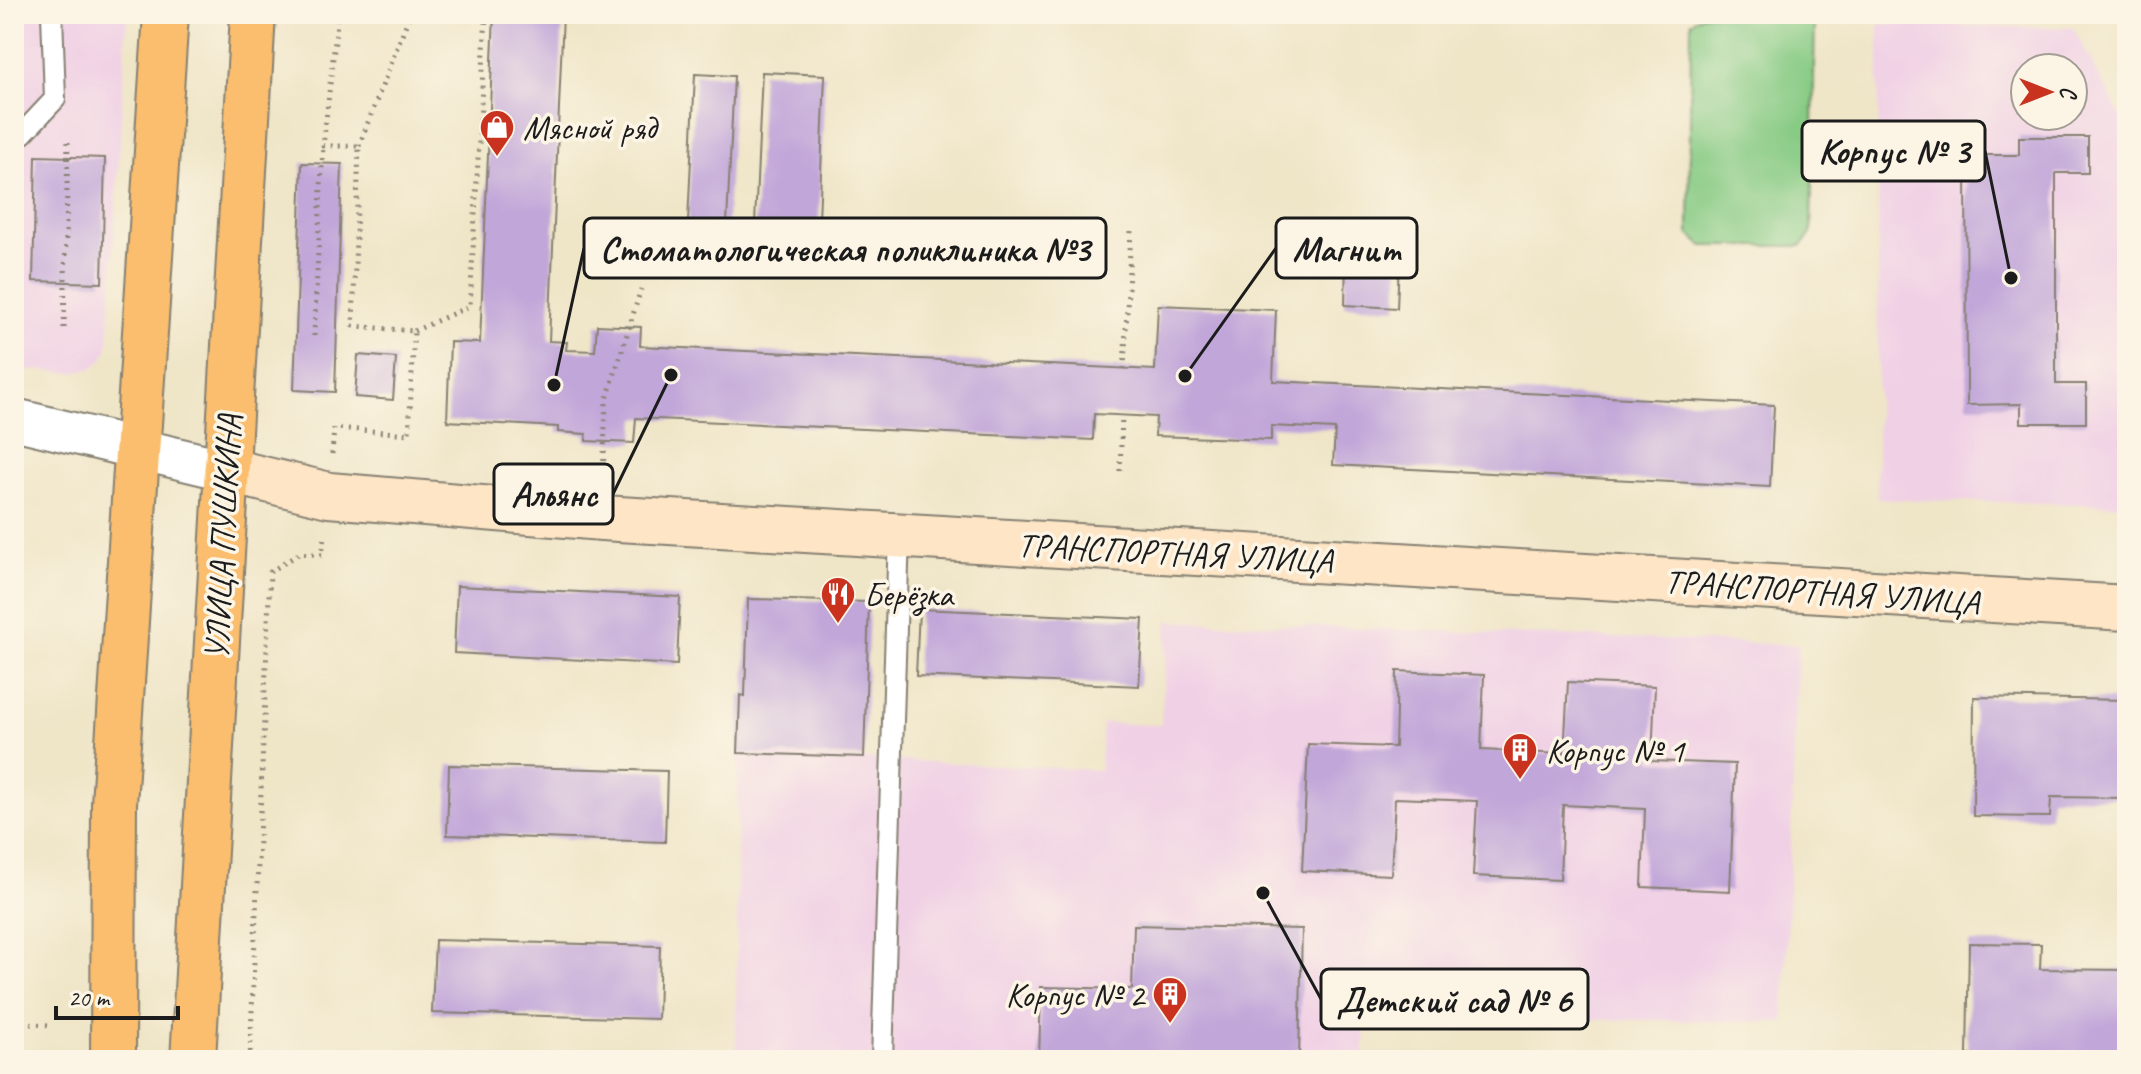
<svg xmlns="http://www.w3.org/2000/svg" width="2141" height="1074" viewBox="0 0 2141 1074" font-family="Caveat,sans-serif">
  <rect width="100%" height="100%" fill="#fcf5e5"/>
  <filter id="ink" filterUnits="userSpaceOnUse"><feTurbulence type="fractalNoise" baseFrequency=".0125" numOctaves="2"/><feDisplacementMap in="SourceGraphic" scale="16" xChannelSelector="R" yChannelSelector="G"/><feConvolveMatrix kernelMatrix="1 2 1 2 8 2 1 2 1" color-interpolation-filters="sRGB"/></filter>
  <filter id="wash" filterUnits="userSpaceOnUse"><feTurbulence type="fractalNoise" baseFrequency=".006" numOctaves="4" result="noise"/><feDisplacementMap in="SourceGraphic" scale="32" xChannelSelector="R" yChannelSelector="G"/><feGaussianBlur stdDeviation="1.8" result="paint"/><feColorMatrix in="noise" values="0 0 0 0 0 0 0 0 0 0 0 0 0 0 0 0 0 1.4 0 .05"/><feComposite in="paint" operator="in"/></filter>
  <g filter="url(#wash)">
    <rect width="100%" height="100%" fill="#efe5c7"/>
    <path fill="#f0d0e5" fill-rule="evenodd" d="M14 14H127L108 347 103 359 92 368 75 373 14 369Z
      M1879 24 2073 28 2127 127V505L1877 499ZM2025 68H2073V116H2025Z
      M1168 621 1798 645 1784 1022 1366 1016 1363 1060H736L738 753 1100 770 1102 723 1161 725Z"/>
    <path fill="#87cb84" stroke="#527450" stroke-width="2" d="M1704 14H1806L1815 22 1811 234 1801 246H1703L1689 234 1691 22Z"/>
    <g id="blocks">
      <path fill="#c1a6d9" d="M494 14H563L549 341 567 342 566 350 595 351 597 325 641 327 640 346 1155 370 1158 305 1276 310 1273 381 1774 405 1770 487 1333 465 1335 429 1271 426V440L1155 436 1156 417 1094 414 1093 440 636 418 634 443 586 441V434L558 432V427L447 421 450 342 480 343Z
        M762 72 825 75 817 269 753 267Z
        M695 74 734 76 725 266 686 264Z
        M2019 137H2088V173H2056V384H2086V423H2021V404L1967 405 1966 155H2019Z
        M36 156 105 158 102 283 33 281Z
        M302 163 342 164 335 392 294 390Z
        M1346 259 1399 261 1397 308 1345 305Z
        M358 355 396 358 393 400 355 397Z
        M457 586 680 597 677 665 454 653Z
        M748 599 869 602 864 757 738 753 740 695 745 696Z
        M919 609 1143 619 1139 686 916 676Z
        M1397 671 1484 675 1481 750 1564 754 1568 682 1655 686 1652 761 1735 764 1730 891 1642 887 1645 809 1563 805 1560 880 1473 876 1477 801 1395 798 1391 875 1302 871 1308 744 1395 747Z
        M1974 697 2127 700V798L2051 797 2050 817 1973 816Z
        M449 765 667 771 665 842 447 835Z
        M2122 871H2127V897L2122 896Z
        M1134 925 1302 929 1299 1060H1039L1041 987 1132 989Z
        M435 940 660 946 658 1019 432 1013Z
        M1969 943 2041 944 2040 969 2127 970V1058L1967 1055Z"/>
    </g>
  </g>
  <g filter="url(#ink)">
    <use href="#blocks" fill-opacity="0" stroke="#868072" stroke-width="2"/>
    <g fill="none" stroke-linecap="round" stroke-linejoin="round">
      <g stroke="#868072" stroke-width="24">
        <path id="lane" d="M14 133H23L55 99 52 14
          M882 1060 899 535"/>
      </g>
      <g stroke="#868072" stroke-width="44">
        <path id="street" d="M14 419 226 470"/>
      </g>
      <g stroke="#868072" stroke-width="48">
        <path id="secondary" d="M226 470 329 495 602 518 2127 608"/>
      </g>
      <g stroke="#868072" stroke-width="48">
        <path id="primary" d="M113 1060 114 804 166 14
          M193 1060 253 14"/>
      </g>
      <path stroke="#868072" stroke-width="5" stroke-dasharray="2 6" stroke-linecap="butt" d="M359 146 410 14
        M14 288 18 290
        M64 328 68 140
        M414 331 470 306 486 14
        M314 336 323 146
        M1124 369 1131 231
        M332 454 334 428 409 434 414 331 353 326 359 146H323L338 14
        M1120 471 1122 415
        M603 477 606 402 641 289
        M14 1023 50 1025
        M250 1060 270 572 300 553 322 555 325 536"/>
      <use href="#lane" stroke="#fff" stroke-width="20"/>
      <use href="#street" stroke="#fff" stroke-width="40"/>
      <use href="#secondary" stroke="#fde5c5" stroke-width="44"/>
      <use href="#primary" stroke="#fabe6e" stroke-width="44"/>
    </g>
  </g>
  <defs>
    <g id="shop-pin" transform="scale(1.8)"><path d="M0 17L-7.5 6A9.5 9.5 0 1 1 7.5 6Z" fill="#c8321e" stroke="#fcf5e5"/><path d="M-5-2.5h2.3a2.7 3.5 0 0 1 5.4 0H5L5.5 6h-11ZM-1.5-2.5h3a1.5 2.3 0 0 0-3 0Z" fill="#fff"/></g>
    <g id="restaurant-pin" transform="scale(1.8)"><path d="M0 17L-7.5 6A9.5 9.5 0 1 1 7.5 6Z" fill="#c8321e" stroke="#fcf5e5"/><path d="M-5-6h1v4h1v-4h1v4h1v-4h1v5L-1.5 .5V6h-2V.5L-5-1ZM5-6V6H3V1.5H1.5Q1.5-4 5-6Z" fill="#fff"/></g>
    <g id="building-pin" transform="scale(1.8)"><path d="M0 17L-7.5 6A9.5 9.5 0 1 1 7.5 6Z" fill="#c8321e" stroke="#fcf5e5"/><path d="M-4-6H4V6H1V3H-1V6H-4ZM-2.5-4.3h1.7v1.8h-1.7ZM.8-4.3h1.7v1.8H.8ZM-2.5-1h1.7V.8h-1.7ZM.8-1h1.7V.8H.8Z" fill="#fff"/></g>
  </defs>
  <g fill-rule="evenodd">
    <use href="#shop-pin" x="497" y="127"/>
    <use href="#restaurant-pin" x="838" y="594"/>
    <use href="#building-pin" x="1520" y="750"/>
    <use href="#building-pin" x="1170" y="994"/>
  </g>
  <g text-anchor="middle" stroke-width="7" stroke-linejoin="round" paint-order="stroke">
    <g font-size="34" fill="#1c1c1c" stroke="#fcf5e5" text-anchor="start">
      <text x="523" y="139">Мясной ряд</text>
      <text x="864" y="606">Берёзка</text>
      <text x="1546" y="762">Корпус № 1</text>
      <text x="1144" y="1006" text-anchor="end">Корпус № 2</text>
    </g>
    <g font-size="34" fill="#1c1c1c" stroke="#fcf5e5">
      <text transform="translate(222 537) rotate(-87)" y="12">УЛИЦА ПУШКИНА</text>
      <text transform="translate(1175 552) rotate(3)" y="12">ТРАНСПОРТНАЯ УЛИЦА</text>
      <text transform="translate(1822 591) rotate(4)" y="12">ТРАНСПОРТНАЯ УЛИЦА</text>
    </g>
  </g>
  <path fill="none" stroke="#1c1c1c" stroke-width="3" d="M2011 278L1985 151M554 385L584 248M1185 376L1276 248M671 375L613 494M1263 893L1321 999"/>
  <g fill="#1c1c1c" stroke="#fcf5e5" stroke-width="3">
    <circle cx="2011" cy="278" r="8"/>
    <circle cx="554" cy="385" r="8"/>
    <circle cx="1185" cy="376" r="8"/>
    <circle cx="671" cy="375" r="8"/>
    <circle cx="1263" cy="893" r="8"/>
  </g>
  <g fill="#fcf5e5" stroke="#1c1c1c" stroke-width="3">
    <rect x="1802" y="121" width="183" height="60" rx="8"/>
    <rect x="584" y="218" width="522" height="60" rx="8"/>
    <rect x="1276" y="218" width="141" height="60" rx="8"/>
    <rect x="494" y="464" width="119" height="60" rx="8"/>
    <rect x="1321" y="969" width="267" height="60" rx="8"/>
  </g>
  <g font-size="36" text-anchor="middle" font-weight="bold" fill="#1c1c1c">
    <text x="1894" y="163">Корпус № 3</text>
    <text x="845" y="261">Стоматологическая поликлиника №3</text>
    <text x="1347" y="261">Магнит</text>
    <text x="554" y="506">Альянс</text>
    <text x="1454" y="1012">Детский сад № 6</text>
  </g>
  <rect width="2141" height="1074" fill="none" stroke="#fcf5e5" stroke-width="48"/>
  <g transform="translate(2049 92) rotate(90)"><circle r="38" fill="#fcf5e5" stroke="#a29e95" stroke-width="2"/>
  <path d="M0-6L14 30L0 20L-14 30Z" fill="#c8321e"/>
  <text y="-12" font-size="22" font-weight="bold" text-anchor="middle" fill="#1c1c1c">С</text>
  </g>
  <path d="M56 1006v12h122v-12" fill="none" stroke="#1c1c1c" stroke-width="4"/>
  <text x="68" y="1006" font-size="24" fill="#1c1c1c" stroke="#fcf5e5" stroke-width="6" paint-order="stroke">20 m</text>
</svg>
